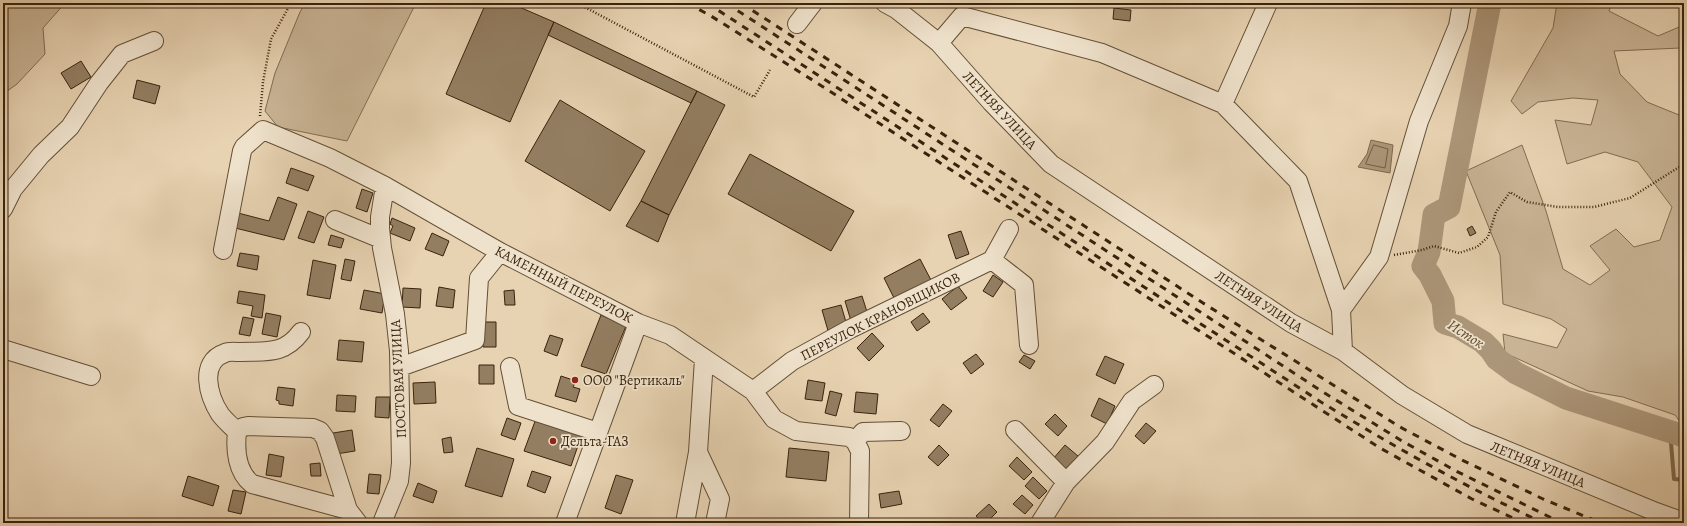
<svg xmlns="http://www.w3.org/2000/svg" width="1687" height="526" viewBox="0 0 1687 526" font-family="Alegreya,serif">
  <rect width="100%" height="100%" fill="#e7d2b1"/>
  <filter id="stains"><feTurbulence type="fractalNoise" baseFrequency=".005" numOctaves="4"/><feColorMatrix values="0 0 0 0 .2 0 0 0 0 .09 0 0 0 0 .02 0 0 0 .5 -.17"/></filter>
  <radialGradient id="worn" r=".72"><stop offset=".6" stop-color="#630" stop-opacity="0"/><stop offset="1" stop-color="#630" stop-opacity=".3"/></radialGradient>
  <path fill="#c9b495" stroke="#816c51" d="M3 3H65L43 28 45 54 17 84 3 94Z
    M305 3H416L347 141 278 127 265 111 275 73 300 12Z
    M1557 3H1612L1609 11 1658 36 1684 25V46L1680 48 1614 51 1620 74 1647 102 1684 117 1682 155H1684V427L1675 415 1623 397 1588 391 1505 353 1503 334 1557 348 1567 329 1551 319 1503 304 1500 255 1466 171 1522 145 1546 211 1563 269 1590 285 1610 270 1590 246 1616 229 1634 247 1660 240 1672 207 1638 162 1605 152 1567 164 1555 120 1591 125 1598 100 1573 98 1538 102 1522 114 1511 101 1553 28Z"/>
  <path fill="#ac9679" stroke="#7e684e" d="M1371 140 1393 145 1390 173 1358 167 1367 154Z"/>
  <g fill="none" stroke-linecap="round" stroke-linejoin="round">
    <path stroke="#725c43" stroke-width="1" d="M1374 145 1388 149 1385 168 1366 164Z"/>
    <path stroke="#7e684e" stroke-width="4" d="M1670 431 1674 479 1684 480"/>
    <path stroke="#ac9679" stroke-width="23" d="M1490 3 1449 207 1434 215 1429 252 1423 266 1430 275 1443 301 1445 323 1458 327 1483 342 1491 350 1497 359 1516 373 1566 398 1684 436"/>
  </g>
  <path fill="#937e62" stroke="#39230d" d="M486 3H510L554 22 510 122 446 94Z
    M1114 8 1131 10 1130 21 1113 19Z
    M554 22 697 91 691 103 548 35Z
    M81 61 91 77 71 89 61 73Z
    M137 80 160 86 155 104 133 98Z
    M697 91 725 105 669 215 641 201Z
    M560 100 645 151 610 211 525 161Z
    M750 154 854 211 831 251 728 194Z
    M291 168 314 176 308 191 286 183Z
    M362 189 373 193 367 212 356 208Z
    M278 197 297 204 284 240 235 228 238 213 269 221Z
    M641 201 669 215 658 242 626 226Z
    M308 211 324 217 314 243 298 238Z
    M392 218 415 228 410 241 390 233 393 226 390 224Z
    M1472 226 1476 233 1470 236 1467 229Z
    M961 231 969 254 956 259 948 235Z
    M432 233 449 241 443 256 425 249Z
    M331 235 344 239 341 248 328 245Z
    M240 253 259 256 257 270 237 266Z
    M345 259 355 261 351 281 341 279Z
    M920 259 932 282 896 302 884 278Z
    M313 260 336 265 330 299 307 295Z
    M993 275 1003 282 993 297 983 291Z
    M958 286 967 298 951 310 942 299Z
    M439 287 455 290 453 308 436 306Z
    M403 288 421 289 420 308 402 307Z
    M364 290 385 294 382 313 360 309Z
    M514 290 515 305H505L504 291Z
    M239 291 265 295 262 318 251 316 253 306 237 303Z
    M862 296 868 315 851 321 845 301Z
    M841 305 848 329 829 334 822 310Z
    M266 313 281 316 277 337 262 334Z
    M923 313 930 322 917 331 911 322Z
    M601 315 626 326 606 374 581 366Z
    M243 317 254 319 250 336 239 334Z
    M483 322H496V347H483Z
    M872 333 884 346 869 361 857 348Z
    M550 335 563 339 557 356 544 351Z
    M339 340 364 342 362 362 337 360Z
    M976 354 984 364 971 374 963 363Z
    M1024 355 1035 361 1030 369 1019 362Z
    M1105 356 1124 364 1115 384 1096 375Z
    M479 365H494V384H479Z
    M561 376 576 381 573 387 580 389 576 402 555 396Z
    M808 380 825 383 822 401 805 399Z
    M435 382 436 403 414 404 413 383Z
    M278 387 295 389 293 406 279 404V401L276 400Z
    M830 391 842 394 836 416 825 413Z
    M856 392 878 394 876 414 854 412Z
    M337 395 356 396 355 412 336 411Z
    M376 397H390L389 418 375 417Z
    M1099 398 1115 406 1107 424 1091 416Z
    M943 404 952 411 939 427 930 420Z
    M1055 414 1067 426 1058 436 1045 424Z
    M537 416 583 431 571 466 524 451Z
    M507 418 521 423 515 440 501 435Z
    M1146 423 1156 431 1144 444 1135 436Z
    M352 430 355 451 336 454 333 433Z
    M451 437 453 452 444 453 442 439Z
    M939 445 949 455 938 466 928 457Z
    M1065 445 1078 456 1066 470 1053 459Z
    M477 448 514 459 502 497 465 486Z
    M789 448 829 452 826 481 786 477Z
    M269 454 284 457 281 477 266 475Z
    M1017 457 1032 472 1024 480 1009 466Z
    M320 463 321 476H311L310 464Z
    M532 471 551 477 545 493 527 486Z
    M369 474 381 475 379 494 367 493Z
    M616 475 633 480 621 514 605 508Z
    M188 476 219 486 213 506 182 496Z
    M1033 477 1047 491 1039 499 1025 486Z
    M418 483 437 491 433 503 413 496Z
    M233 490 246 492 241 514 228 511Z
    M899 491 902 504 881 508 879 494Z
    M1022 495 1033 505 1025 514 1013 504Z
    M989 504 997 512 986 523H983L976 516Z"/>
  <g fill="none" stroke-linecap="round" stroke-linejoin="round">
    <g stroke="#644f36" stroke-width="20">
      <path id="minor" d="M885 3 896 9 939 43 991 102 1051 164 1291 323 1343 351 1402 395 1467 434 1656 512 1684 522
        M797 24 813 3
        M939 43 962 16 1102 53 1223 104 1298 181 1341 310
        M1223 104 1268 3
        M3 209 13 189 41 155 70 127 99 83 122 54 154 41
        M335 220 381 239
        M1009 229 992 260 1024 285 1029 345
        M223 250 242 151 244 147 263 130 330 158 385 186 500 252 638 323 670 335 753 391 774 419 796 431 849 437 855 441 860 451 859 523
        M3 349 91 376
        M1343 351 1341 310 1379 257 1419 121 1458 26 1462 3
        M704 359 698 452 720 499 715 523
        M400 367 475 340 479 278 500 252
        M510 367 518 406 598 432
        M753 391 792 361 850 329 992 260
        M1015 430 1066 482
        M237 432C232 426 225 421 220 414 209 397 198 362 225 353 229 351 236 352 240 352 266 351 284 355 301 332
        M855 441 863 432 901 431
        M348 510 252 484C237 472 235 450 237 432L243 427 248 426 313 428 320 431 325 438 348 510 358 523
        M382 523 399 481 401 463 399 351 395 314 382 248 380 228V217L385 186
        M565 523 638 323
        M685 523 698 452
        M1040 523 1066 482 1105 442 1132 401 1154 385"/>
    </g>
    <path stroke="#39230d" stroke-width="2.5" stroke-dasharray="1 2" stroke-linecap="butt" d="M577 3 754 97 770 70
      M260 116 263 82 271 39 291 3
      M1394 255 1422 250 1434 246 1459 253 1477 247 1488 237 1496 212 1510 192 1527 202 1558 207H1594L1630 198 1684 164"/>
    <use href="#minor" stroke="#efe2cc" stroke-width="18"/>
    <path stroke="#39230d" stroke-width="3" stroke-dasharray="7 7" stroke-linecap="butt" d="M687 3 711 16 814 81 1380 448 1472 499 1524 523
      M707 3 1321 402C1393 446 1467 488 1544 523
      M726 3 1323 392 1402 441 1456 471 1562 523
      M741 3 1203 303 1400 427 1462 460 1543 499 1601 523"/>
  </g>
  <g fill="#8f2418" stroke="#efe2cc" stroke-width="1.5">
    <circle cx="575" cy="380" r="4"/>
    <circle cx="553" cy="441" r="4"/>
  </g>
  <g text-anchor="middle" stroke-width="3.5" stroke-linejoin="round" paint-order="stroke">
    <g font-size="14" fill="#39230d" stroke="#efe2cc">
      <text transform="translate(1000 110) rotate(47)" y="5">ЛЕТНЯЯ УЛИЦА</text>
      <text transform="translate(564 284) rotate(27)" y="5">КАМЕННЫЙ ПЕРЕУЛОК</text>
      <text transform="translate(1259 301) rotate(33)" y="5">ЛЕТНЯЯ УЛИЦА</text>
      <text transform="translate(880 316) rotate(-27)" y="5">ПЕРЕУЛОК КРАНОВЩИКОВ</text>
      <text transform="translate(398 379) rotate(-93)" y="5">ПОСТОВАЯ УЛИЦА</text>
      <text transform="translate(1538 464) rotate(22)" y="5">ЛЕТНЯЯ УЛИЦА</text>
    </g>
    <g font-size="14" fill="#39230d" stroke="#efe2cc" text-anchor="start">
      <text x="583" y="385">ООО "Вертикаль"</text>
      <text x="561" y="446">Дельта-ГАЗ</text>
    </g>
    <g font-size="15" font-style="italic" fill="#5c462d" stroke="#efe2cc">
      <text transform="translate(1466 334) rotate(33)" y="5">Исток</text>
    </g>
  </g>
  <rect width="1687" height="526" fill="none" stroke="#e7d2b1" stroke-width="16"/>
  <rect x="4" y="4" width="1679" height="518" fill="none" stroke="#39230d" stroke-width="2"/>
  <rect x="8" y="8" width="1671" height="510" fill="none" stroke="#39230d"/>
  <rect width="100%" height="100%" filter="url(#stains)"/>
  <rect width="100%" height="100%" fill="url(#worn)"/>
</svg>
